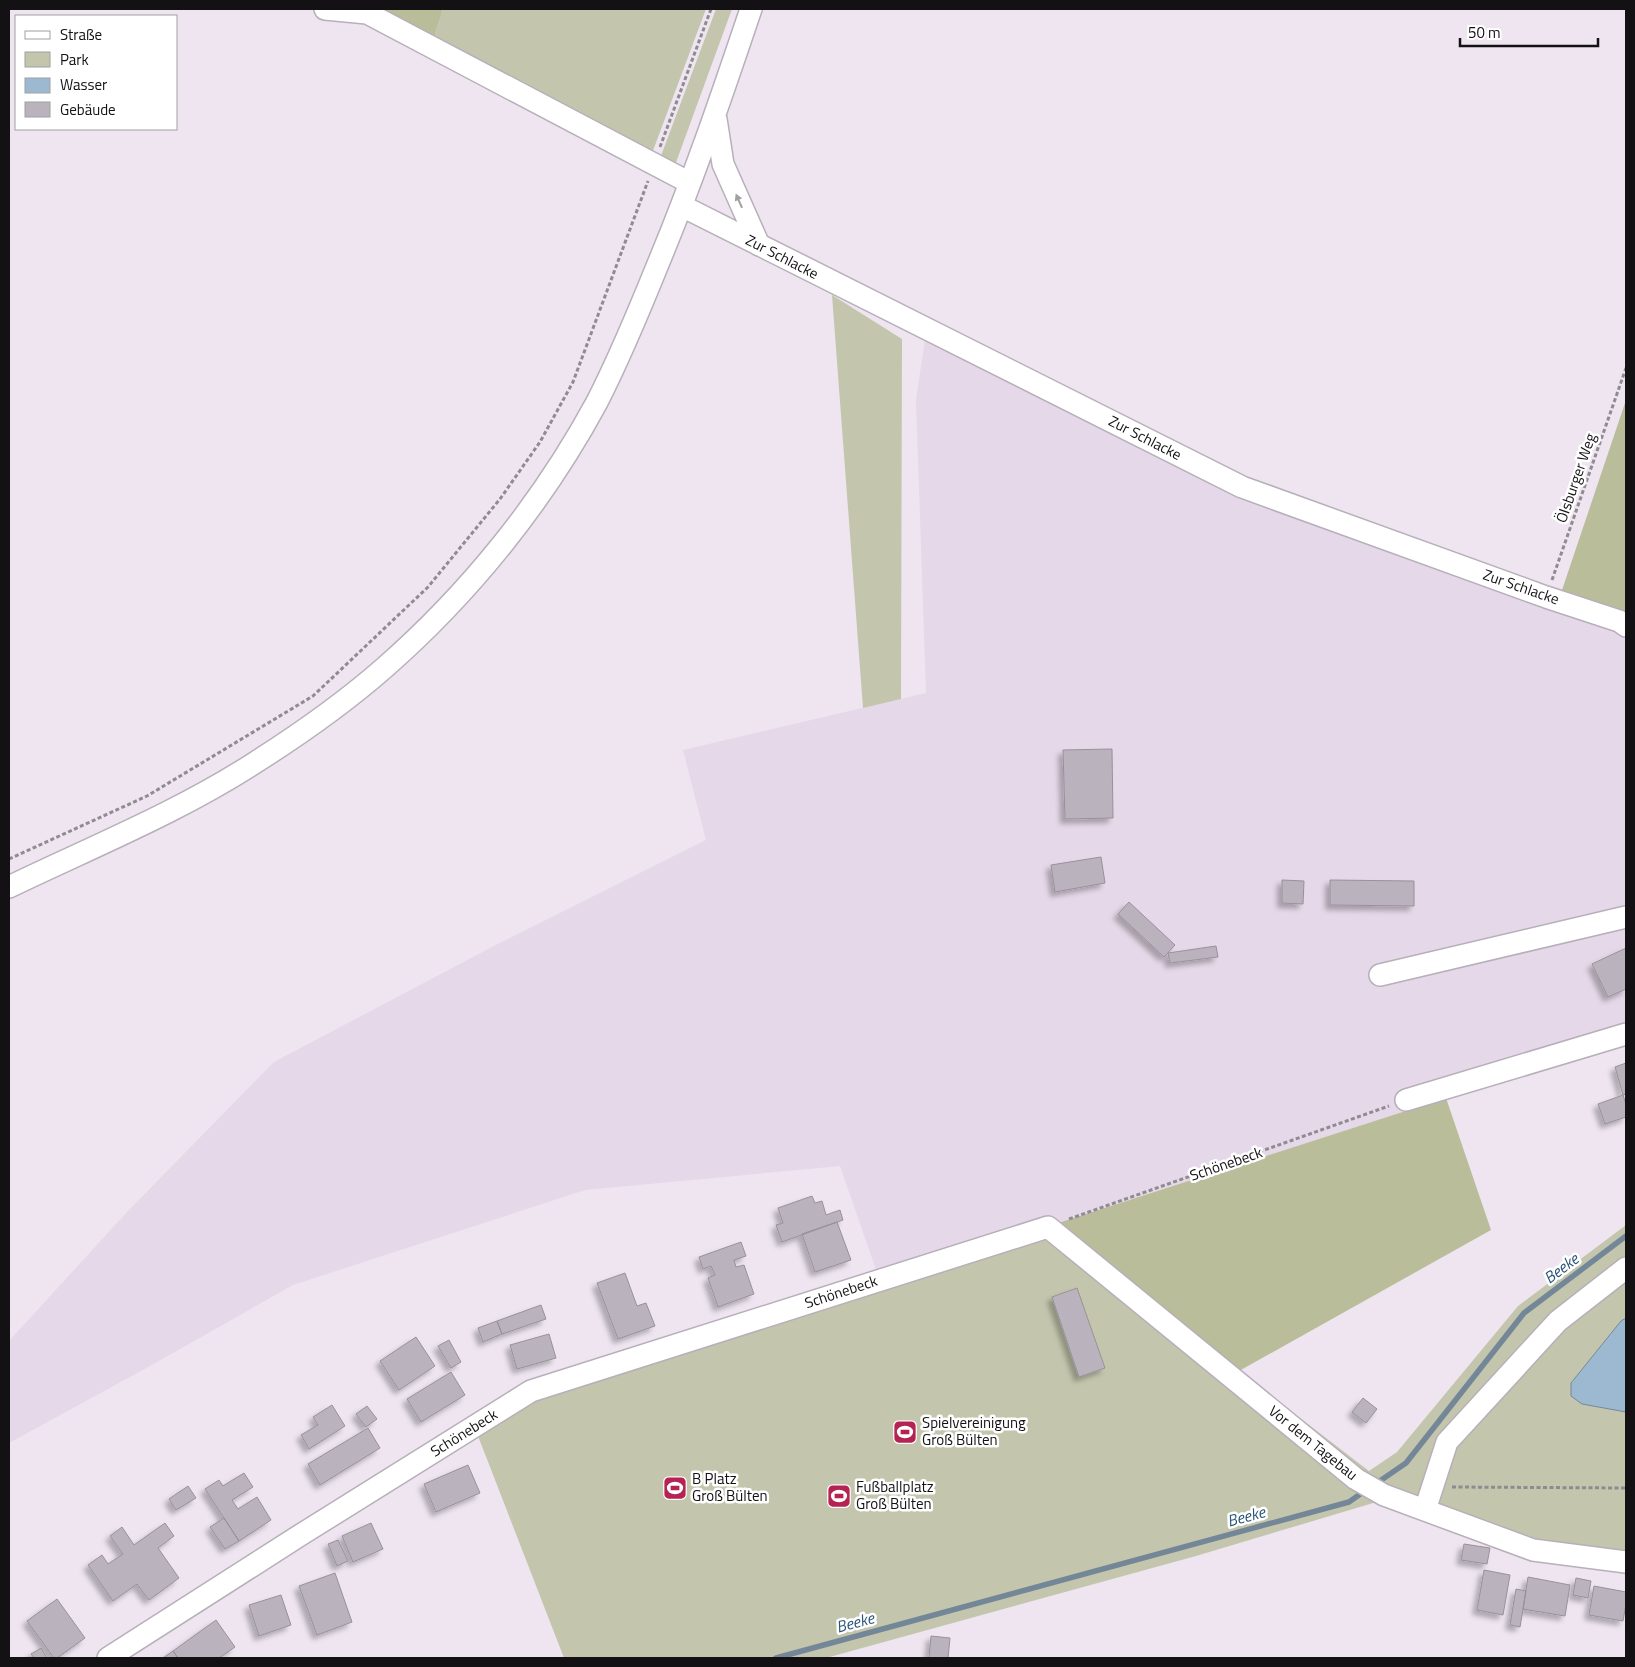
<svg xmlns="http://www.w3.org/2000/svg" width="1635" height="1667" viewBox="0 0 1635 1667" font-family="'Titillium Web',sans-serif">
  <defs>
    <filter id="shadow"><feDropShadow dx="-4.5" dy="4.5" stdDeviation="2.5" flood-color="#0004"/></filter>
  </defs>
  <rect width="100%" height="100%" fill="#eee5f0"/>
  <path fill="#e5d8e8" d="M925 339 1239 499 1626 631V1043L1446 1098 1052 1225 881 1284 840 1166 585 1190 293 1285 150 1366 9 1443V1341L127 1212 274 1062 492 947 706 840 683 750 926 693 916 400Z"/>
  <path fill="#c3c6ac" d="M443 9H706L651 156 432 44Z
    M716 9H732L674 168 659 161Z
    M832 295 902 339 901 699 863 708Z
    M1052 1225 1103 1267 1369 1471 1397 1452 1518 1306 1626 1225V1318L1621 1321 1571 1383 1582 1404 1626 1412V1552L1536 1540 1400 1495 1196 1556 826 1658H564L478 1436 530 1402Z"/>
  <path fill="#babd9a" d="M362 9H443L432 44Z
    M1626 400V612L1562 590Z
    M1446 1098 1491 1230 1239 1371 1052 1225Z"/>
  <path fill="#9db9d2" stroke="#748799" d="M1626 1318V1412L1582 1404 1571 1396V1383L1621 1321Z"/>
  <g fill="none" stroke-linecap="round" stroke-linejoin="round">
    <path stroke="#748799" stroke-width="5.5" d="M1374 1485 1406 1463 1524 1313 1626 1236
      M776 1658 1349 1502 1366 1490"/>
  </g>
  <path fill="#bab2bc" stroke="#99919a" filter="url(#shadow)" d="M1112 749 1113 818 1065 819 1063 750Z
    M1101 857 1105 883 1055 892 1051 865Z
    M1282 880 1304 881 1303 904 1282 903Z
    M1330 880 1414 881V906L1330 905Z
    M1129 902 1175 945 1164 957 1118 914Z
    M1216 946 1218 957 1170 963 1168 953Z
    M1626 948V989L1608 997 1592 964Z
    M1626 1063V1094L1623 1095 1615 1067Z
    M1623 1095 1626 1104V1117L1605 1124 1598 1104Z
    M812 1196 815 1203 822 1201 826 1215 840 1210 843 1220 782 1242 776 1225 783 1223 778 1208Z
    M837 1222 851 1260 815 1272 802 1234Z
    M741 1242 746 1256 734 1260 736 1267 744 1265 754 1294 718 1307 708 1278 715 1275 711 1266 703 1269 699 1257Z
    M625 1273 637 1306 646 1303 655 1326 618 1339 597 1283Z
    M1077 1288 1105 1368 1079 1377 1052 1297Z
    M541 1305 546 1319 502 1334 497 1321Z
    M497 1321 502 1334 483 1342 478 1328Z
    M549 1334 556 1358 517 1369 510 1345Z
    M416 1337 435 1366 399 1390 380 1361Z
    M449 1340 461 1362 451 1368 438 1346Z
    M451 1372 465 1395 421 1422 407 1399Z
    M1363 1398 1377 1409 1366 1423 1352 1412Z
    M332 1405 345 1426 309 1449 301 1435 318 1425 313 1417Z
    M367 1406 377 1419 366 1427 356 1414Z
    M368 1428 380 1448 320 1485 308 1464Z
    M468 1465 480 1493 436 1512 424 1484Z
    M244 1473 253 1487 232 1500 238 1509 257 1497 271 1520 239 1541 205 1489 219 1480 223 1486Z
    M188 1486 196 1498 176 1510 169 1499Z
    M224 1518 239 1541 225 1549 210 1527Z
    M165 1523 174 1536 158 1548 179 1578 149 1600 137 1584 113 1601 88 1565 102 1555 108 1564 123 1554 110 1536 122 1527 134 1545Z
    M371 1523 383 1549 353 1562 342 1536Z
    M338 1540 348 1561 337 1566 328 1544Z
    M1464 1544 1490 1548 1487 1564 1461 1560Z
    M1484 1570 1510 1575 1503 1615 1477 1610Z
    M335 1573 352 1622 317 1635 299 1586Z
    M1528 1577 1570 1585 1565 1616 1523 1609Z
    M1576 1578 1591 1581 1588 1598 1573 1595Z
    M1594 1586 1626 1592V1604L1623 1621 1589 1615Z
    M1516 1589 1526 1591 1520 1627 1510 1625Z
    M281 1595 291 1625 259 1636 249 1605Z
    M57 1599 85 1638 57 1658H54L27 1621Z
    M216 1620 235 1647 219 1658H178L173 1651Z
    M931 1636 950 1638 948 1658H929Z
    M41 1648 47 1658H34L31 1654Z
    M173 1651 178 1658H163Z"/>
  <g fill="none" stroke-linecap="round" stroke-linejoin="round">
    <g stroke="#b7afb9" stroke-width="24">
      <path id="minor" d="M325 9 367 13 690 183
        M716 119 723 164 759 245
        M682 206 1242 487 1546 597 1619 621 1626 626
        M9 887C92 847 179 812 256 762 300 734 344 703 383 669 469 594 543 502 597 402 620 357 639 311 658 264 693 180 722 95 751 9
        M1380 975 1626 917
        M1406 1100 1626 1034
        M1425 1510 1447 1442 1558 1321 1626 1268
        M108 1658 302 1534 531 1391 1048 1227 1356 1479 1384 1495 1533 1550 1626 1562"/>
    </g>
    <path stroke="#908a91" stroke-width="3" stroke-dasharray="4 2.5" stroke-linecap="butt" d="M660 147 711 9
      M1552 580 1626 368
      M9 859 147 796 313 696 428 587 500 499 540 442 573 382 648 181
      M1069 1219 1389 1106
      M1452 1487 1626 1488"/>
    <use href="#minor" stroke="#fff" stroke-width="21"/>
  </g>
  <defs><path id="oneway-solid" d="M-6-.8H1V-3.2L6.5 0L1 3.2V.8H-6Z" transform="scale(1.25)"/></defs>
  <use fill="#a1a0a1" href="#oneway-solid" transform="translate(739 201) rotate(-114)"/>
  <defs>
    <g id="stadium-square" transform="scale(1.25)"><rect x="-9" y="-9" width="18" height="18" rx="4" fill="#b42351" stroke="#fff"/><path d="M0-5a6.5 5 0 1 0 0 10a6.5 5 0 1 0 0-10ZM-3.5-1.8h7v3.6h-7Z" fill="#fff"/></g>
  </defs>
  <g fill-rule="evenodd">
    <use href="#stadium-square" x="905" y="1432"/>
    <use href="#stadium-square" x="675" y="1488"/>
    <use href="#stadium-square" x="839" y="1496"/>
  </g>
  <g text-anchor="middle" stroke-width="5" stroke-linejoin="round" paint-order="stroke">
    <g font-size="15" fill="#141114" stroke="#fff">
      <text transform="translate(782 257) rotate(27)" y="5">Zur Schlacke</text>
      <text transform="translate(1145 438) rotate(27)" y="5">Zur Schlacke</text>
      <text transform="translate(1576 478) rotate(-71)" y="5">Ölsburger Weg</text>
      <text transform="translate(1521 587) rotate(19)" y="5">Zur Schlacke</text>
      <text transform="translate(1226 1164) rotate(-19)" y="5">Schönebeck</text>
      <text transform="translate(841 1292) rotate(-18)" y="5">Schönebeck</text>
      <text transform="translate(464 1433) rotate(-32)" y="5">Schönebeck</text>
      <text transform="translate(1313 1443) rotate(39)" y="5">Vor dem Tagebau</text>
    </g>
    <g font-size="15" fill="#141114" stroke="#fff" text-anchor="start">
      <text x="922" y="1428">Spielvereinigung<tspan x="922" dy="17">Groß Bülten</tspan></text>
      <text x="692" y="1484">B Platz<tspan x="692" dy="17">Groß Bülten</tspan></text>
      <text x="856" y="1492">Fußballplatz<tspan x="856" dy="17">Groß Bülten</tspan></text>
    </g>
    <g font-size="16" font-style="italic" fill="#2a5579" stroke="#fff">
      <text transform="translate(1561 1268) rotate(-37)" y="6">Beeke</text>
      <text transform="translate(1246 1516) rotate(-15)" y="6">Beeke</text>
      <text transform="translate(855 1622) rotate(-15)" y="6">Beeke</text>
    </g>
  </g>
  <rect width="1635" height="1667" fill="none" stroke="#141114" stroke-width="20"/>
  <rect x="15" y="15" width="162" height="115" fill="#ffffff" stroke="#a1a0a1"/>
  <rect x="25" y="31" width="25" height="8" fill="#ffffff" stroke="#a1a0a1"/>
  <text x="60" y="40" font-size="15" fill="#141114">Straße</text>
  <rect x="25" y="52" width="25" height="15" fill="#c3c6ac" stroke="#a1a0a1"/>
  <text x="60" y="65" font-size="15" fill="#141114">Park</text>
  <rect x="25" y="78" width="25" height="15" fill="#9db9d2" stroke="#a1a0a1"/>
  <text x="60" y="90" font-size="15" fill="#141114">Wasser</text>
  <rect x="25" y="102" width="25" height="15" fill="#bab2bc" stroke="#a1a0a1"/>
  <text x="60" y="115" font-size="15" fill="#141114">Gebäude</text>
  <path d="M1460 38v8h138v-8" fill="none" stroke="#141114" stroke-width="2.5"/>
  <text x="1468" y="38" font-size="15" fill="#141114" stroke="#ffffff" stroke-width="4" paint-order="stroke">50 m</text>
</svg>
